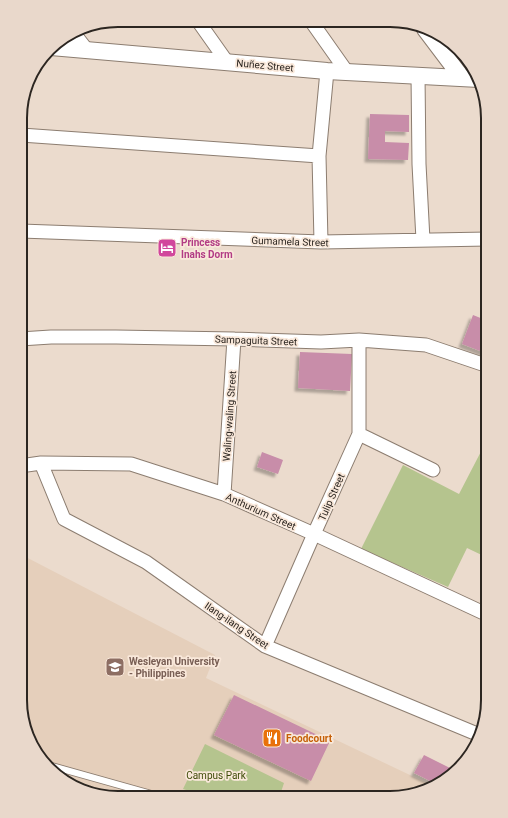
<svg xmlns="http://www.w3.org/2000/svg" width="508" height="818" viewBox="0 0 508 818" font-family="Roboto,sans-serif">
  <defs>
    <filter id="shadow"><feDropShadow dx="-3.5" dy="3.5" stdDeviation="1" flood-color="#0004"/></filter>
  </defs>
  <rect width="100%" height="100%" fill="#ebdbcd"/>
  <path fill="#e5cfbb" d="M20 554 215 655 206 678 433 786 427 791 390 798 105 797 58 778 27 737 20 700Z"/>
  <path fill="#b5c48e" d="M488 438V558L467 548 448 587 361 549 403 465 459 494Z
    M205 744 284 783 279 798 208 797 183 789Z"/>
  <path fill="#c88da9" filter="url(#shadow)" d="M370 114 409 115V132L385 131V142L409 143 408 160 368 159Z
    M473 315 488 321V354L462 344Z
    M300 352 352 354 350 391 298 388Z
    M262 452 283 460 278 474 257 467Z
    M234 695 330 741 311 781 214 735Z
    M424 755 454 770 436 784 414 773Z"/>
  <g fill="none" stroke-linecap="round" stroke-linejoin="round">
    <g stroke="#8c7d70" stroke-width="8">
      <path id="service" d="M48 765 162 797"/>
    </g>
    <g stroke="#8c7d70" stroke-width="15">
      <path id="minor" d="M198 21 227 62
        M311 21 347 72
        M73 32 87 50
        M418 75 419 164 423 240
        M21 135 319 156
        M21 231 321 242 488 239
        M321 242 319 156 327 71
        M20 339 51 337H116L234 339 321 342 359 340 426 345 488 366
        M359 434 433 470
        M41 463 64 519 146 562 265 646 477 734
        M20 466 41 463 131 464 224 494 314 534 488 615
        M224 494 234 339
        M265 646 314 534 359 434V340"/>
    </g>
    <g stroke="#8c7d70" stroke-width="18">
      <path id="tertiary" d="M425 29 462 78
        M51 47 327 71 479 79"/>
    </g>
    <use href="#service" stroke="#fff" stroke-width="6"/>
    <use href="#minor" stroke="#fff" stroke-width="13"/>
    <use href="#tertiary" stroke="#fff" stroke-width="16"/>
  </g>
  <defs>
    <g id="hotel-square" transform="scale(1)"><rect x="-9" y="-9" width="18" height="18" rx="4" fill="#d1479c" stroke="#f9e8da"/><path d="M-6-4.5h1.5V1H6V5H4.5V3h-9V5H-6ZM-4 0a1.8 1.8 0 1 1 3.6 0ZM.5 0V-2.5h3Q6-2.5 6 0Z" fill="#fff"/></g>
    <g id="university-square" transform="scale(1)"><rect x="-9" y="-9" width="18" height="18" rx="4" fill="#8d6e63" stroke="#f9e8da"/><path d="M0-5L7-2L0 1L-7-2ZM-4 1L0 2.5L4 1V4Q0 6-4 4Z" fill="#fff"/></g>
    <g id="restaurant-square" transform="scale(1)"><rect x="-9" y="-9" width="18" height="18" rx="4" fill="#e8710a" stroke="#f9e8da"/><path d="M-5-6h1v4h1v-4h1v4h1v-4h1v5L-1.5 .5V6h-2V.5L-5-1ZM5-6V6H3V1.5H1.5Q1.5-4 5-6Z" fill="#fff"/></g>
  </defs>
  <g fill-rule="evenodd">
    <use href="#hotel-square" x="167" y="248"/>
    <use href="#university-square" x="115" y="667"/>
    <use href="#restaurant-square" x="272" y="738"/>
  </g>
  <g text-anchor="middle" stroke-width="3.5" stroke-linejoin="round" paint-order="stroke">
    <g font-size="10" fill="#2c2621" stroke="#f9e8da">
      <text transform="translate(265 65) rotate(5)" y="4">Nuñez Street</text>
      <text transform="translate(290 241) rotate(2)" y="4">Gumamela Street</text>
      <text transform="translate(256 340) rotate(2)" y="4">Sampaguita Street</text>
      <text transform="translate(229 416) rotate(-86)" y="4">Waling-waling Street</text>
      <text transform="translate(331 497) rotate(-66)" y="4">Tulip Street</text>
      <text transform="translate(261 511) rotate(24)" y="4">Anthurium Street</text>
      <text transform="translate(237 625) rotate(34)" y="4">Ilang-ilang Street</text>
    </g>
    <g font-size="10" font-weight="bold" fill="#b23c85" stroke="#f9e8da" text-anchor="start">
      <text x="181" y="246">Princess<tspan x="181" dy="12">Inahs Dorm</tspan></text>
    </g>
    <g font-size="10" font-weight="bold" fill="#785e54" stroke="#f9e8da" text-anchor="start">
      <text x="129" y="665">Wesleyan University<tspan x="129" dy="12">- Philippines</tspan></text>
    </g>
    <g font-size="10" font-weight="bold" fill="#c56008" stroke="#f9e8da" text-anchor="start">
      <text x="286" y="742">Foodcourt</text>
    </g>
    <g font-size="10" fill="#3d4a07" stroke="#f9e8da">
      <text x="216" y="779">Campus Park</text>
    </g>
  </g>
  <path d="M0 0H508V818H0ZM118 27H390A91 91 0 0 1 481 118V700A91 91 0 0 1 390 791H118A91 91 0 0 1 27 700V118A91 91 0 0 1 118 27Z" fill="#e9d8cb" fill-rule="evenodd"/>
  <path fill="none" stroke="#2c2621" stroke-width="2" d="M118 27H390A91 91 0 0 1 481 118V700A91 91 0 0 1 390 791H118A91 91 0 0 1 27 700V118A91 91 0 0 1 118 27Z"/>
</svg>
